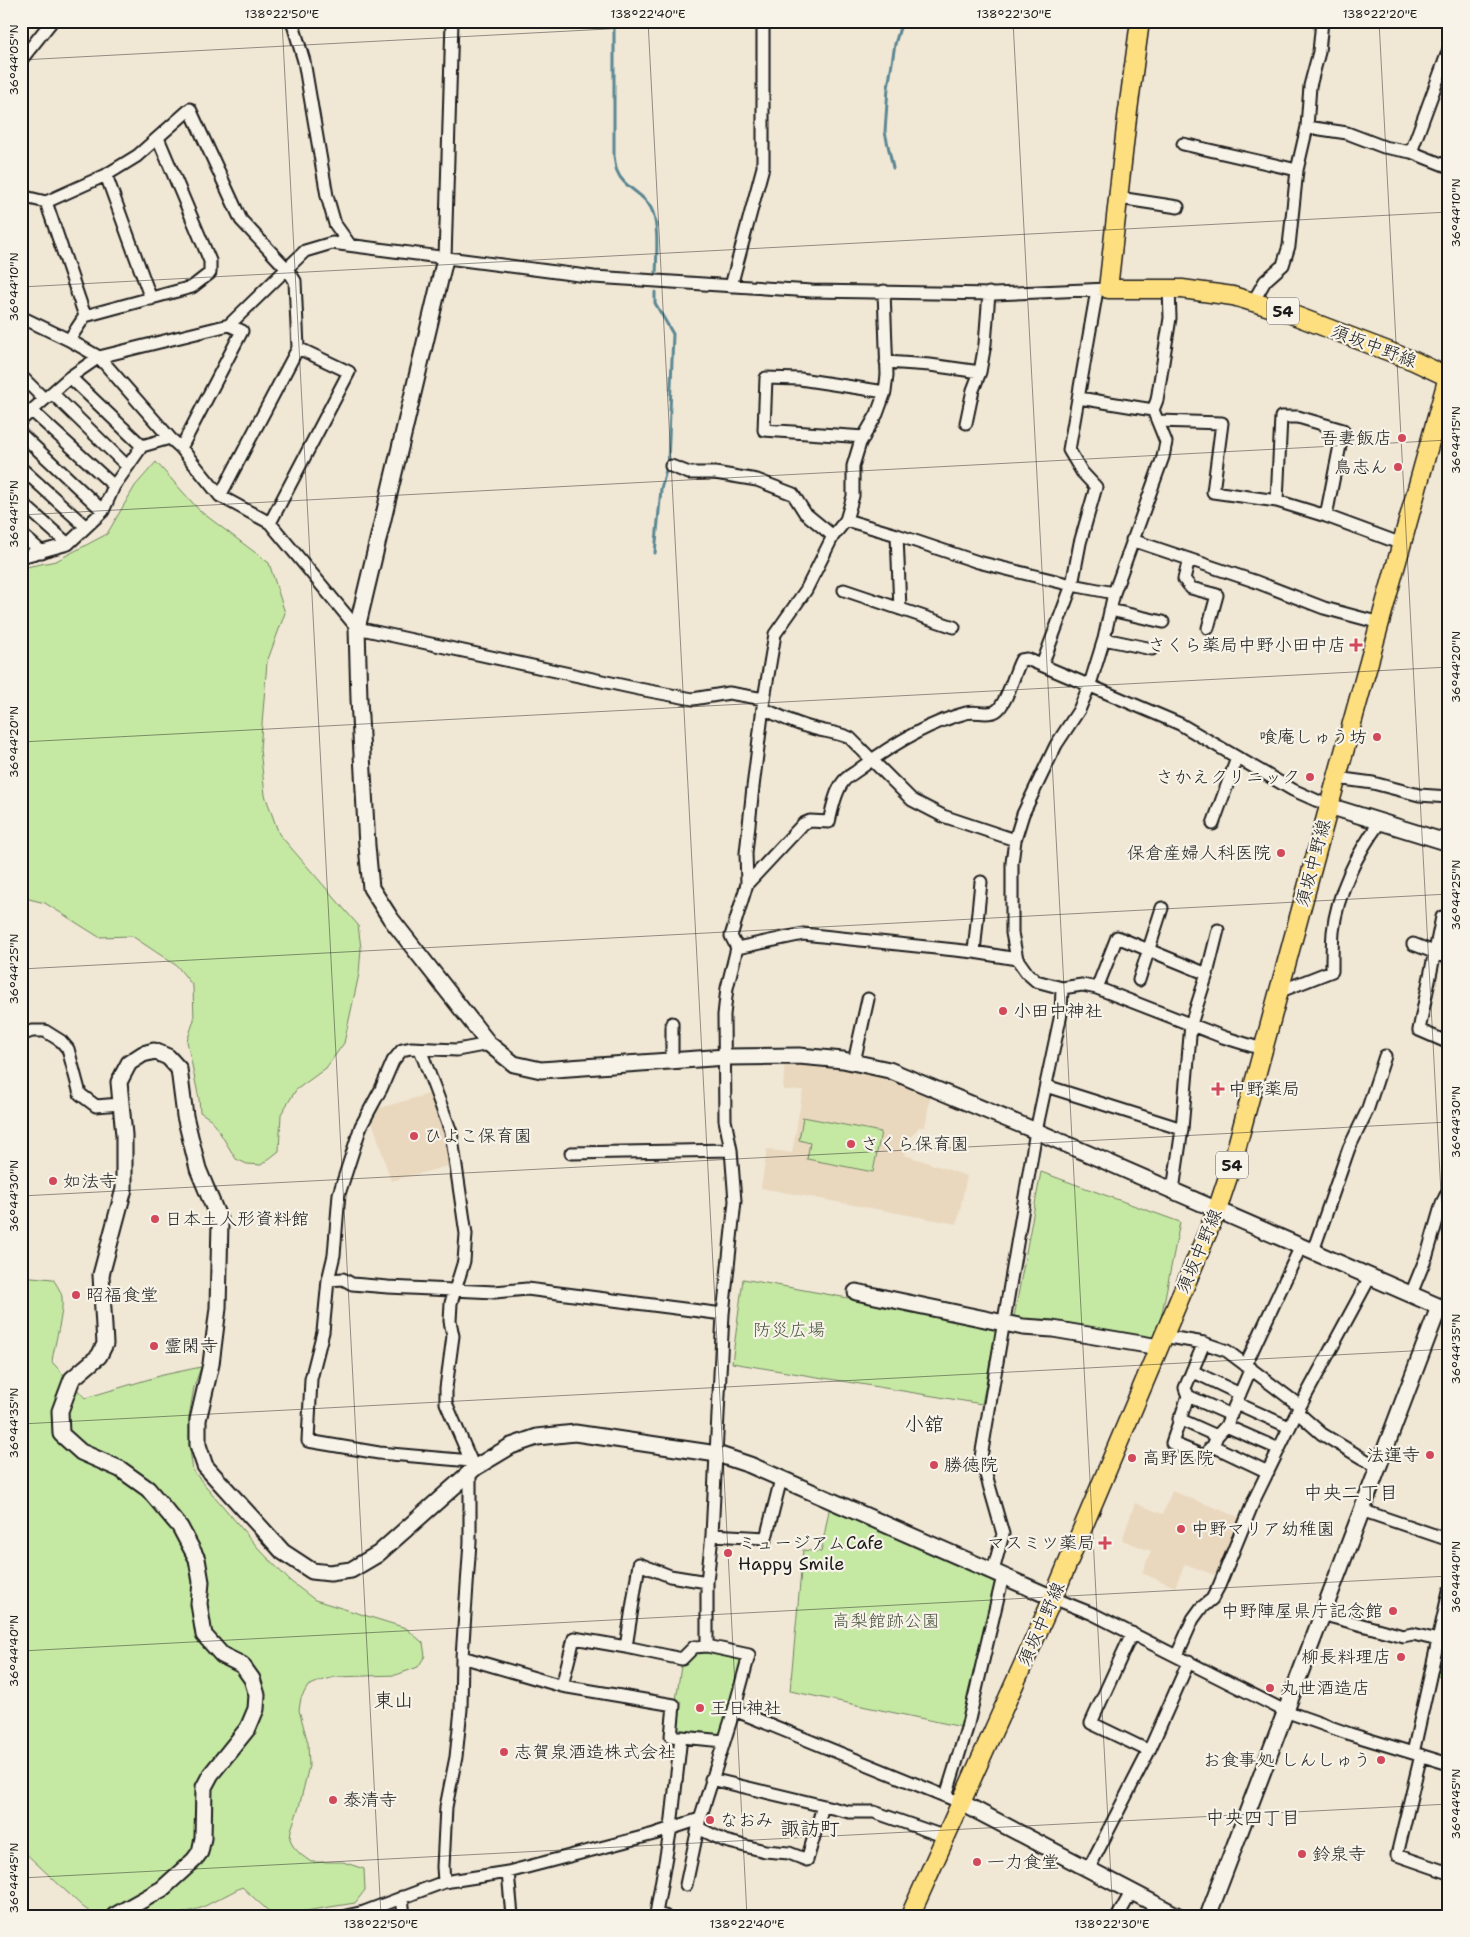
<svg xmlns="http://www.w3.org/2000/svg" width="1470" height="1937" viewBox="0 0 1470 1937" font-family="'Shantell Sans','Klee One',sans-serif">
  <rect width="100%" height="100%" fill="#f1e7d5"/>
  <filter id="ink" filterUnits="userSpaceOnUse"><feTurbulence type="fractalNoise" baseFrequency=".02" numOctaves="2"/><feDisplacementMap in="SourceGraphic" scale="10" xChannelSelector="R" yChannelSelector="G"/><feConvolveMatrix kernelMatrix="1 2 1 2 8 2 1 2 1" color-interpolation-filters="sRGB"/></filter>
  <g filter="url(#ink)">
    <path fill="#e9d8be" d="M785 1056H799L932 1087 925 1127H919L910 1138 905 1155 967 1176 957 1224 761 1188 767 1149 792 1153 803 1090H783Z
      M436 1092 456 1164 391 1181 369 1111Z
      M1172 1491 1241 1518 1217 1576 1185 1564 1175 1587 1142 1573 1151 1551 1122 1540 1135 1503 1163 1514Z"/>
    <path fill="#c5e9a3" stroke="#708260" d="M156 462 200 511 269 563 285 613 267 662 260 749 265 795 279 834 358 925 361 948 359 974 344 1043 326 1068 296 1090 281 1114 279 1151 261 1165 247 1164 236 1159 212 1120 200 1112 199 1099 187 1041 194 1020 193 986 177 966 132 936 99 937 45 903 21 897V568L56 561 107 534 135 486Z
      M803 1117 881 1132 873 1172 807 1159 810 1143 799 1140Z
      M1041 1172 1180 1222 1156 1343 1014 1317Z
      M21 1276 53 1279C56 1284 61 1291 62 1297 64 1315 54 1344 52 1362L85 1398 163 1375 201 1367 194 1387 189 1417V1443L193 1471 259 1549 290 1581 315 1600 406 1628 423 1643 425 1656 418 1667 396 1675 335 1677 320 1681 308 1686 301 1698 299 1710 308 1743 309 1766 299 1807 291 1830 290 1839 293 1846 300 1854 311 1862H343L364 1869 365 1890 355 1903 274 1916 242 1887 201 1908 172 1916H99L94 1915 83 1907 21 1849Z
      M743 1279 997 1325 982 1404 732 1363Z
      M831 1500 1003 1576 967 1728 790 1691 803 1550 821 1552Z
      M1445 1630 1449 1631V1679L1434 1675Z
      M694 1647 749 1655 724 1741 671 1736 682 1659Z"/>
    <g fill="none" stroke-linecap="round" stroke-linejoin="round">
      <path stroke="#5a8793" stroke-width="3" d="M614 21V156C615 160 615 167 617 171 623 188 644 193 651 208 660 225 656 260 656 279
        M893 168 885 132 888 88 895 44 902 21
        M655 553 661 489 668 463 673 334 655 303V292"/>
      <g stroke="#1c1c1c" stroke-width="15">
        <path id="street" d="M292 21 304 61 327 196 335 224 350 245
          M21 60 52 21
          M1307 127 1347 133 1384 147 1411 152 1449 167
          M1183 144 1297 170
          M1411 152 1449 49
          M106 175 151 299
          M21 196 46 202 106 175 137 156 190 109 241 220 287 269 295 281 298 348
          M1119 198 1178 207
          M46 202 85 316
          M445 259 452 21
          M731 286 763 167V21
          M1253 302 1265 281 1283 265 1289 246 1297 170 1307 127 1310 86 1319 52 1322 21
          M21 317 69 340 99 357 170 438 181 448 220 496 270 523 357 628 639 689 693 699 729 693 764 699
          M69 340 85 316 192 287 210 273V261L158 138
          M886 362 930 365 980 372
          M21 376 44 399
          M70 377 142 446
          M52 393 127 466
          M1079 398 1153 410
          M32 411 114 486
          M21 420 70 377 99 357 229 325 305 251 332 243 594 277 812 291 994 294 1108 289
          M1158 421 1222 423 1213 492 1277 501 1326 516 1402 544
          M966 423 973 390 980 372 985 344 989 293
          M21 434 103 511
          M864 437 764 430 766 378 800 379 885 392
          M181 448 242 331 229 325
          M671 466 689 473H715L757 480 793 494 805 513 833 536
          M21 468 86 527
          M220 496 298 348 349 372 270 523
          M1277 501 1281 417H1298L1343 430 1326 516
          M21 502 68 544
          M846 520 897 535 900 609
          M21 534 42 552
          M897 535 978 562 1072 585 1114 593
          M1132 540 1254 581 1324 608 1380 623
          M21 557 68 544 103 511 114 486 142 446 170 438
          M1189 559 1184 579 1191 588 1217 595 1208 628
          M844 590 954 627
          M1110 610 1163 622
          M1104 639 1152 649
          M1042 665 1072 585 1080 543 1096 487 1082 472 1069 450 1097 290
          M764 709C780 716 795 724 812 728 825 732 837 732 850 738L912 800 943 816 1015 840
          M1336 778 1373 783 1419 795 1449 797
          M1213 824 1237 758
          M747 884 803 824 810 821 829 822C832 810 835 792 843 782 846 777 853 774 858 770 890 746 927 723 966 713 975 710 987 716 996 711 1007 704 1014 673 1021 660L1027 659 1180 724 1293 790 1329 806
          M1442 917 1419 1030 1449 1043
          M1413 944 1449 958
          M737 948 803 934 974 952 1017 959
          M974 952 981 882
          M1207 974 1218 930
          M1139 980 1162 908
          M1062 988 1036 981 1027 973 1017 959 1012 933V863L1015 840 1023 814 1056 745 1079 710 1090 684 1104 639 1114 593 1163 457 1166 442 1153 410 1157 400 1170 318 1169 288
          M1097 988 1117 937 1207 974 1191 1024 1182 1129 1173 1190
          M1278 992 1332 971C1332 958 1332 945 1333 932 1337 893 1357 853 1380 822
          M21 1035 32 1031H45L61 1041 68 1049 80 1094 96 1106 120 1104
          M420 1049 451 1132 466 1234 464 1261 451 1303 450 1321 453 1336 446 1388V1403L471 1461
          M672 1061V1023
          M854 1062 868 999
          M1046 1086 1182 1129
          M571 1153 731 1150
          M1313 1251 1349 1148 1367 1111 1385 1056
          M328 1280 334 1255 339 1194 361 1126 381 1089 393 1061 402 1050 411 1048 457 1050 489 1044
          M1411 1294 1427 1255 1442 1203 1449 1189
          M1163 1336 1204 1343 1227 1351 1300 1406
          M1204 1343 1185 1388 1188 1396 1172 1443 1206 1457 1210 1448 1213 1446
          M1246 1364 1301 1246
          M1251 1368 1226 1426 1217 1436 1213 1446 1268 1472
          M1192 1371 1240 1394
          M1188 1396 1231 1415
          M1236 1403 1289 1427
          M1297 1412 1322 1434 1377 1467
          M1179 1419 1217 1436
          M1226 1426 1279 1449
          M476 1467 471 1461 379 1453 308 1441 311 1379 323 1332 328 1280 343 1279 352 1284 388 1287 495 1292 527 1289 723 1314
          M1361 1510 1449 1540
          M712 1535 766 1538 781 1479
          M993 1571 1003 1534 981 1457 1036 1131 1061 1014 1062 988 1082 985 1097 988 1223 1037 1262 1049
          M1053 1598 1093 1614 1285 1711 1350 1734 1449 1764
          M1321 1614 1403 1636 1413 1634 1438 1640
          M1132 1633 1091 1723 1149 1751
          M626 1647 682 1659 694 1647 707 1646
          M1177 1655 1193 1619 1201 1608 1212 1599 1219 1586 1255 1498 1297 1412 1370 1277
          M462 1657 562 1686 574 1638 626 1647 639 1564 670 1576 707 1582
          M562 1686 674 1705 671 1736 724 1741
          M734 1710 749 1655 707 1646V1582L712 1535 723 1314 735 1201 731 1150 725 1120 724 1015 727 988 737 948 731 936 747 884 746 853 753 787 764 699 775 634 806 590 833 536 846 520 853 496V466L860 443 877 414 885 392 887 375 884 291
          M1413 1753 1449 1591
          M1421 1755 1397 1855 1449 1873
          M711 1779 849 1812H874L946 1837
          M946 1796 967 1728 1003 1576
          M698 1828 725 1841 765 1851 789 1853 807 1860 823 1806
          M1089 1868 1149 1751 1189 1661
          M508 1872 512 1916
          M444 1882 443 1867 446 1807 456 1757 461 1709 462 1657 470 1542V1474
          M686 1885 699 1823
          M402 1897 404 1916
          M346 1916 364 1912 444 1882 508 1872 654 1834 700 1819 734 1710 962 1803
          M665 1916 656 1914 671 1827 681 1737
          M1118 1916 1132 1891"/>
      </g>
      <g stroke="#1c1c1c" stroke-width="19">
        <path id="secondary" d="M445 259 357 628 359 699 367 846 371 888 391 919 489 1044 514 1064 541 1070 726 1057 799 1056 843 1060 889 1070 1036 1131 1449 1311
          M1329 806 1449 843
          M856 1292 1023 1327 1053 1329 1159 1347
          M962 1803 1178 1916
          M114 1916 162 1889 194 1860 200 1852 203 1838 204 1787 211 1774 248 1728 256 1709 257 1695 252 1679 242 1665 222 1655 204 1635 199 1604 201 1582 197 1559 180 1527 148 1489 120 1469 81 1452 61 1434 60 1411 72 1379 99 1356 105 1344 101 1275 124 1189V1135L119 1082 129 1063 143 1054 154 1051 168 1057 179 1069 185 1116 198 1169 220 1222 218 1308 211 1364 198 1420V1445L205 1466 283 1552 312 1571 330 1573 351 1570 378 1554 476 1467 511 1446 537 1437 575 1433 717 1454 750 1465 1053 1598
          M1208 1916 1439 1307"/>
      </g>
      <g stroke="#1c1c1c" stroke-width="21">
        <path id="primary" d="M910 1916 1053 1598 1217 1210 1231 1168 1329 806 1448 377 1414 361 1283 311 1233 296 1182 289H1108L1127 118 1140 21"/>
      </g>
      <use href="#street" stroke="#f7f3e8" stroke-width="11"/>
      <use href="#secondary" stroke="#f7f3e8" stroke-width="15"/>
      <use href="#primary" stroke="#fedf80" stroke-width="18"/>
    </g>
  </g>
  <path fill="none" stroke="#1c1c1c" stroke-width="1" stroke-opacity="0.45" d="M282 21 381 1916M648 21 747 1916M1013 21 1113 1916M1379 21 1449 1345M21 60 759 21M21 287 1449 212M21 515 1449 440M21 742 1449 667M21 969 1449 894M21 1196 1449 1122M21 1424 1449 1349M21 1651 1449 1576M21 1878 1449 1804"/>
  <g fill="#d1495b" stroke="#f7f3e8" stroke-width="2">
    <circle cx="1402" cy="438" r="5"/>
    <circle cx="1398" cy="467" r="5"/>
    <path d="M1353.5 637.5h5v5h5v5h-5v5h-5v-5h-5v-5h5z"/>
    <circle cx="1377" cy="737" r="5"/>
    <circle cx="1310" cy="777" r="5"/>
    <circle cx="1281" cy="853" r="5"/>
    <circle cx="1003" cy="1011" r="5"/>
    <path d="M1215.5 1081.5h5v5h5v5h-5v5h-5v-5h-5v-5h5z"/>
    <circle cx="414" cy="1136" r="5"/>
    <circle cx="851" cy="1144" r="5"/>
    <circle cx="53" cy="1181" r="5"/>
    <circle cx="155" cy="1219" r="5"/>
    <circle cx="76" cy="1295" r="5"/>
    <circle cx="154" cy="1346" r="5"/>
    <circle cx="1430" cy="1455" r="5"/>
    <circle cx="1132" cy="1458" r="5"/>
    <circle cx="934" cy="1465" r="5"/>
    <circle cx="1181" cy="1529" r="5"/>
    <path d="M1102.5 1535.5h5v5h5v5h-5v5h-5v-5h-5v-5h5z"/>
    <circle cx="728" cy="1553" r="5"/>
    <circle cx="1393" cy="1611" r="5"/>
    <circle cx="1401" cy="1657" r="5"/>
    <circle cx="1270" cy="1688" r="5"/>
    <circle cx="700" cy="1708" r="5"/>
    <circle cx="504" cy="1752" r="5"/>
    <circle cx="1381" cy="1760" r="5"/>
    <circle cx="333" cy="1800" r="5"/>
    <circle cx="710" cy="1820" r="5"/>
    <circle cx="1302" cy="1854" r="5"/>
    <circle cx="977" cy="1862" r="5"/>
  </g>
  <g text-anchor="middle" stroke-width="4.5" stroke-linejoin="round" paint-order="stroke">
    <g fill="#f7f3e8" stroke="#5e5c59" stroke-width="1">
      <rect x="1267" y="297.5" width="32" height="27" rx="4"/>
      <rect x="1216" y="1151.5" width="32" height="27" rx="4"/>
    </g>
    <g font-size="16" font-weight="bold" fill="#1c1c1c">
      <text x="1283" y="317">54</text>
      <text x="1232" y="1171">54</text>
    </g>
    <g font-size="18" fill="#1c1c1c" stroke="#f7f3e8">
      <text transform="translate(1374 346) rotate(21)" y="6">須坂中野線</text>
      <text transform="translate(1313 863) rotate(-75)" y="6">須坂中野線</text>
      <text transform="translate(1199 1251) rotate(-67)" y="6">須坂中野線</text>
      <text transform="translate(1041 1624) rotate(-66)" y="6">須坂中野線</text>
    </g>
    <g font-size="18" fill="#1c1c1c" stroke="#f7f3e8" text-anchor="start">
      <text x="1392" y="444" text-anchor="end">吾妻飯店</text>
      <text x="1388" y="473" text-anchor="end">鳥志ん</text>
      <text x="1346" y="651" text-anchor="end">さくら薬局中野小田中店</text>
      <text x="1367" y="743" text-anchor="end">喰庵しゅう坊</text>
      <text x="1300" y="783" text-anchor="end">さかえクリニック</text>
      <text x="1271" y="859" text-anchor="end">保倉産婦人科医院</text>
      <text x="1013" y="1017">小田中神社</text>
      <text x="1228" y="1095">中野薬局</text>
      <text x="424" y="1142">ひよこ保育園</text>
      <text x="861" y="1150">さくら保育園</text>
      <text x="63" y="1187">如法寺</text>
      <text x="165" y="1225">日本土人形資料館</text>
      <text x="86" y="1301">昭福食堂</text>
      <text x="164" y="1352">霊閑寺</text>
      <text x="1420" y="1461" text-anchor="end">法運寺</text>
      <text x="1142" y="1464">高野医院</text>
      <text x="944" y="1471">勝徳院</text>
      <text x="1191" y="1535">中野マリア幼稚園</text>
      <text x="738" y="1549">ミュージアムCafe<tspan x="738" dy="21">Happy Smile</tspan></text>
      <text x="1095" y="1549" text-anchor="end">マスミツ薬局</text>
      <text x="1383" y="1617" text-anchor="end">中野陣屋県庁記念館</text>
      <text x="1391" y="1663" text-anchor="end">柳長料理店</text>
      <text x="1280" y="1694">丸世酒造店</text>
      <text x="710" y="1714">王日神社</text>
      <text x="514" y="1758">志賀泉酒造株式会社</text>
      <text x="1371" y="1766" text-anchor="end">お食事処 しんしゅう</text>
      <text x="343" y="1806">泰清寺</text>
      <text x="720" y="1826">なおみ</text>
      <text x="1312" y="1860">鈴泉寺</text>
      <text x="987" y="1868">一力食堂</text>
    </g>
    <g font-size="18" fill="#4f5a44" stroke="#f7f3e8">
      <text x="789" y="1336">防災広場</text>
      <text x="886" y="1627">高梨館跡公園</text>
    </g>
    <g font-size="19" fill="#1c1c1c" stroke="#f7f3e8">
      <text x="1351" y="1499">中央二丁目</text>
      <text x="1253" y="1824">中央四丁目</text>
    </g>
    <g font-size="20" fill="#1c1c1c" stroke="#f7f3e8">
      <text x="924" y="1431">小舘</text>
      <text x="394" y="1707">東山</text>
      <text x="810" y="1835">諏訪町</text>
    </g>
  </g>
  <rect width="1470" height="1937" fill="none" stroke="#f7f3e8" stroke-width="55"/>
  <rect x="28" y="28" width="1414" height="1882" fill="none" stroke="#1c1c1c" stroke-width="2"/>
  <g font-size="12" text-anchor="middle" fill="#1c1c1c">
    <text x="282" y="18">138°22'50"E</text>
    <text x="648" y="18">138°22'40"E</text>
    <text x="1014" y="18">138°22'30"E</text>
    <text x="1380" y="18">138°22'20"E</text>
    <text transform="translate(14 60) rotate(-90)" y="4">36°44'05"N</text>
    <text transform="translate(1456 213) rotate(-90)" y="4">36°44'10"N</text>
    <text transform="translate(14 287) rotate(-90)" y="4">36°44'10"N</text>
    <text transform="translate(1456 440) rotate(-90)" y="4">36°44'15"N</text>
    <text transform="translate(14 514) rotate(-90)" y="4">36°44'15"N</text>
    <text transform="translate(1456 667) rotate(-90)" y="4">36°44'20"N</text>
    <text transform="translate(14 742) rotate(-90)" y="4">36°44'20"N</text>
    <text transform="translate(1456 895) rotate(-90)" y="4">36°44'25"N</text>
    <text transform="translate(14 969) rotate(-90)" y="4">36°44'25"N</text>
    <text transform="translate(1456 1122) rotate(-90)" y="4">36°44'30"N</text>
    <text transform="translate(14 1196) rotate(-90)" y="4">36°44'30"N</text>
    <text transform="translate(1456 1349) rotate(-90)" y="4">36°44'35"N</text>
    <text transform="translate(14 1423) rotate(-90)" y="4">36°44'35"N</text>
    <text transform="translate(1456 1577) rotate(-90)" y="4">36°44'40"N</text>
    <text transform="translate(14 1651) rotate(-90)" y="4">36°44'40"N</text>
    <text transform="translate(1456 1804) rotate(-90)" y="4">36°44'45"N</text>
    <text transform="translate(14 1878) rotate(-90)" y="4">36°44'45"N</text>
    <text x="381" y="1928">138°22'50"E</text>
    <text x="747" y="1928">138°22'40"E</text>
    <text x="1112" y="1928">138°22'30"E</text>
  </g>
</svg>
